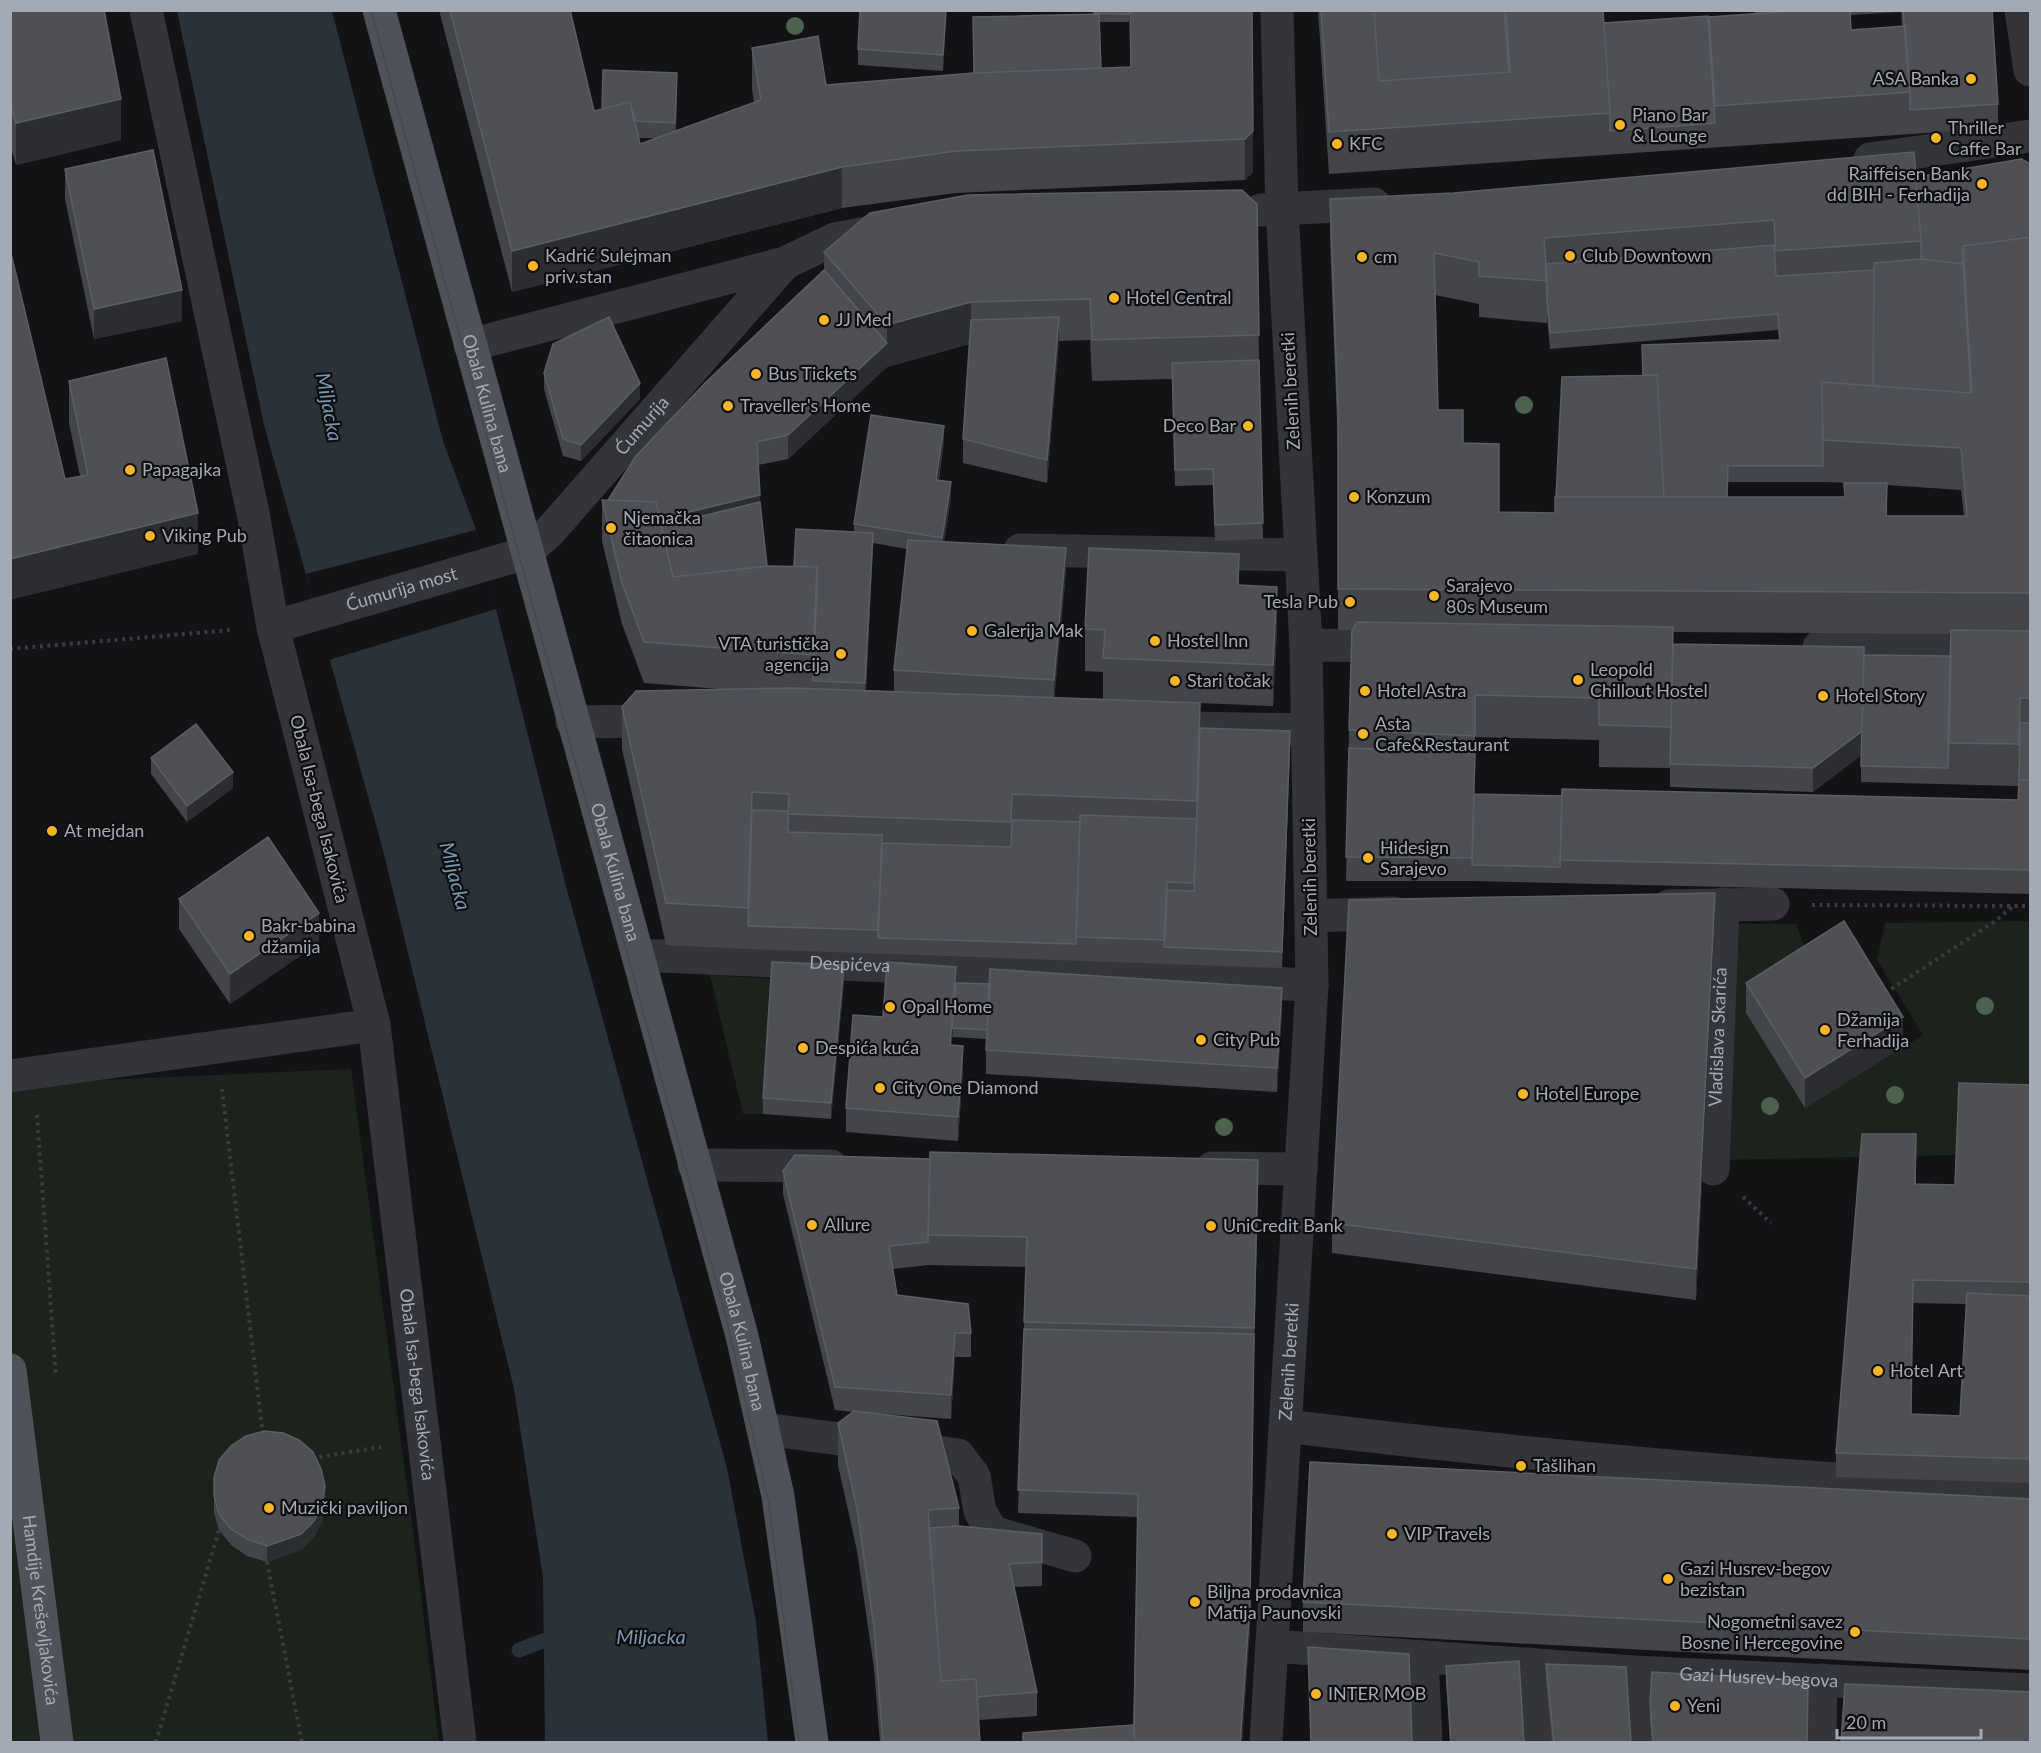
<svg xmlns="http://www.w3.org/2000/svg" width="2041" height="1753" viewBox="0 0 2041 1753" font-family="Lato,sans-serif">
  <rect width="100%" height="100%" fill="#131315"/>
  <path fill="#1b231c" d="M2030 921V1109L1959 1107 1956 1155 1721 1160 1729 924H1796L1813 971 1805 1108 1923 1035 1877 960 1885 923Z
    M710 975 772 979 763 1114H743Z
    M351 1069 414 1539 439 1742H11L10 1084Z"/>
  <path fill="#293139" d="M177 11H332L443 441 476 530 567 890 727 1468 756 1622 768 1742H545L543 1578 514 1389 382 846 264 425Z"/>
  <path fill="#131315" d="M476 530 496 609 329 660 306 574Z"/>
  <g fill="none" stroke-linecap="round" stroke-linejoin="round">
    <path stroke="#293139" stroke-width="15" d="M519 1650 564 1633"/>
    <path stroke="#3a3c41" stroke-width="4" stroke-dasharray="3 4.5" stroke-linecap="butt" d="M10 649 231 630
      M1812 905 2030 906
      M1885 993 1994 922 2012 907
      M222 1089 263 1436
      M37 1115 56 1377
      M1743 1197 1771 1223
      M312 1458 381 1447
      M267 1562 302 1742
      M156 1742 219 1530"/>
    <g stroke="#34353a" stroke-width="33">
      <path d="M2021 10 2030 70"/>
      <path d="M1870 159 2030 136"/>
      <path d="M1261 210 1374 204"/>
      <path d="M470 345 785 263 835 239 883 230"/>
      <path d="M1020 550 1300 555"/>
      <path id="s1" d="M273 627 526 553 550 531 785 263"/>
      <path d="M1306 645 1396 646"/>
      <path d="M1819 647 2030 648"/>
      <path d="M572 722 667 721"/>
      <path d="M1190 728 1308 730"/>
      <path d="M1669 906 1773 904"/>
      <path d="M1311 916 1393 913"/>
      <path id="s2" d="M638 955 1312 985"/>
      <path id="s3" d="M374 1025 460 1742"/>
      <path d="M10 1076 374 1025 273 627 253 513 146 10"/>
      <path d="M694 1165 831 1166"/>
      <path d="M1212 1168 1301 1169"/>
      <path id="s4" d="M1713 1169 1723 904"/>
      <path d="M1285 1426C1533 1456 1781 1478 2030 1491"/>
      <path d="M765 1429 958 1455 974 1476 980 1511 992 1532 1075 1556"/>
      <path id="s5" d="M1272 1646 1633 1672 2030 1690"/>
      <path d="M1422 1658 1426 1742"/>
      <path d="M1530 1664 1536 1742"/>
      <path d="M1633 1672 1640 1742"/>
      <path id="s6" d="M1266 1742 1312 985 1306 645 1282 210 1277 10"/>
      <path d="M1820 1742 1821 1680"/>
    </g>
    <g stroke="#505259" stroke-width="33">
      <path id="s7" d="M379 10 742 1336 778 1496 812 1742"/>
      <path id="s8" d="M10 1370 57 1742"/>
    </g>
    <path stroke="#47494f" stroke-width="1.5" d="M371 10 726 1317 769 1504 799 1742"/>
  </g>
  <g fill="#4c614e">
    <circle cx="795" cy="26" r="9"/>
    <circle cx="1524" cy="405" r="9"/>
    <circle cx="1985" cy="1006" r="9"/>
    <circle cx="1895" cy="1095" r="9"/>
    <circle cx="1770" cy="1106" r="9"/>
    <circle cx="1224" cy="1127" r="9"/>
  </g>
  <path fill="#44454a" fill-rule="evenodd" d="M10 10 121 140 16 165 10 145Z
    M439 10H570L594 111 677 89 676 131 754 103 752 89V48L826 85 974 73 1094 14 1129 10V22H1099L1101 68 1130 67V10H1252L1253 172 1245 180 956 193 842 208 512 292ZM639 138H657L640 144Z
    M946 10 943 71 858 65V49Z
    M1318 10H1504L1505 19V10H1603L1604 23 1709 39V17L1755 14V10H1901V12L1850 15 1851 30 1902 26 1901 10H1992L1998 104V128L1329 174Z
    M2031 164V894L1472 881H1346L1349 730 1353 630H1338V448L1330 240V199L1916 177ZM1435 295 1479 304V317L1547 323V315L1550 349 1778 330 1779 340 1642 345V375L1556 497 1555 513 1499 512 1463 443 1438 410ZM1823 481V482L1850 483 1844 497H1727L1728 482H1823ZM1887 485 1961 490 1964 516H1887ZM1673 632 1951 634V656L1864 655 1673 644ZM1475 737 1599 740V767L1670 768V787L1813 792 1861 755V782L2018 786V800L1562 796 1474 794Z
    M65 169 182 321 94 339 65 199Z
    M1257 204 1259 360 1263 539 1215 541 1213 485 1175 486 1172 379 1092 381 1090 340 1059 341 1047 483 963 463V439L969 344 887 367 788 459 758 465 760 502 767 566H794L854 532V524L944 442 939 480 951 498 944 542 1066 572 1054 698 1103 699V672L1085 671V629L1239 586 1277 629 1273 706 1200 703V728L1290 747 1282 968 748 949 666 945 622 749V707L720 689 644 683 622 624 602 541V500H608L824 270V252ZM873 543 907 549 894 670V692L866 691Z
    M544 373 640 399 581 461 563 456 544 389Z
    M69 381 198 554 65 479 80 476 69 423Z
    M151 758 233 788 187 822 151 774Z
    M179 899 319 943 230 1004 179 929Z
    M1715 923 1696 1300 1332 1253V1223Z
    M844 982 831 1119 763 1114V1098Z
    M956 983 1282 1011 1277 1092 986 1074V1039L952 1037V1045L963 1070 958 1141 846 1132V1108L883 1017Z
    M1746 983 1903 1047 1805 1108 1746 1013Z
    M2031 1085V1483L1836 1477V1453L1916 1157V1184L1955 1185ZM1913 1303 1966 1304 1960 1416 1911 1414Z
    M783 1171 1258 1190 1254 1358 1250 1627 1242 1743H1023V1733L1133 1725 1138 1517 1018 1513 1026 1267 928 1265 893 1269 897 1295 971 1333V1357H955L951 1419 871 1413 959 1508V1526L1042 1534V1586L1014 1587 1037 1692V1716L979 1720 980 1743H880L874 1668 857 1551 838 1465V1423L853 1412 835 1410 783 1194Z
    M214 1478 325 1502 322 1521 314 1537 301 1550 267 1562 247 1556 231 1545 219 1530 214 1513Z
    M2031 1499V1670L1303 1632V1602Z
    M1546 1664 1631 1743H1552L1546 1681Z
    M1446 1666 1524 1743H1450L1446 1682Z
    M1650 1702 1807 1743H1652L1650 1719Z"/>
  <path fill="#2c2d30" d="M946 10V17L943 71V55Z
    M677 73V89L675 139V123Z
    M121 99V140L16 165V123Z
    M1253 131V172L1245 180V139Z
    M842 167V208L512 292V251Z
    M182 290V321L94 339V309Z
    M971 302V343L887 367V325Z
    M1059 317V341L1047 483V460Z
    M887 343V367L788 459V435Z
    M640 383V399L581 461V445Z
    M944 426V442L936 496V480Z
    M951 482V498L942 554V538Z
    M760 495V519L659 543 656 520Z
    M198 513V554L10 600V559Z
    M873 533V549L865 700V683Z
    M1066 548V572L1054 703V680Z
    M817 567V608L813 681V655Z
    M1277 587V629L1273 706V665Z
    M1864 647 1862 755 1813 792V768Z
    M1290 731V747L1282 968V952Z
    M233 772V788L187 822V806Z
    M1715 893V923L1696 1300V1269Z
    M319 913V943L230 1004V974Z
    M844 965V982L831 1119V1103Z
    M956 967V991L950 1069V1045Z
    M1282 988V1011L1277 1092V1068Z
    M1903 1017V1047L1805 1108V1078Z
    M963 1046V1070L958 1141V1117Z
    M1258 1160V1190L1254 1358V1328Z
    M955 1333V1357L951 1419V1395Z
    M1254 1358 1250 1627 1242 1743H1240Z
    M325 1486V1502L322 1521 314 1537 301 1550 267 1562V1546Z"/>
  <path fill="#4f5056" stroke="#5c5e65" stroke-width="1.5" d="M10 10H104L121 99 16 123 10 104Z
    M450 10H570L594 111 630 102 640 144 761 100 752 48 818 36 826 85 974 73 1131 67 1130 10H1252L1253 131 1245 139 956 151 842 167 512 251Z
    M860 10H946L943 55 858 49Z
    M1094 10H1129V14L1094 13Z
    M1321 10H1374L1379 81 1510 72 1506 10H1603L1610 113 1329 132Z
    M1374 10H1504L1509 72 1379 81Z
    M1781 10H1850L1851 30 1905 26 1910 92 1715 106 1709 17 1781 12Z
    M1903 10H1992L1998 104 1910 110V92Z
    M1099 14 1101 68 974 73 973 17Z
    M1708 16 1715 123 1610 131V113L1604 23Z
    M603 70 677 73 675 123 635 121 630 102 602 109Z
    M153 150 182 290 94 309 65 169Z
    M1914 152 1921 241 1776 251 1774 220 1544 238 1547 281 1479 276V262L1434 253 1438 410H1463V443L1499 444V512L1555 513V497H1845L1844 483H1887L1886 516H1967L1961 448 1823 440 1822 382 1972 393 1963 246 2031 237V593L1338 589V410L1330 199 1454 193Z
    M2021 159 2031 164V237L1963 246V264L1921 259V241L1916 177Z
    M1242 190 1257 204 1259 335 1092 340 1090 299 971 302 887 325 824 252 870 213 968 195Z
    M1774 245 1776 276 1874 270 1873 386 1822 382 1823 466H1728L1727 497H1664L1657 375H1643L1642 345 1780 340 1778 314 1550 333 1547 299 1546 264Z
    M10 249 65 479 88 475 69 381 166 358 198 513 10 559Z
    M1921 259 1963 264 1971 393 1873 386 1874 263Z
    M824 270 887 343 788 435 757 442 760 495 660 519 656 502 608 500 636 456 705 383Z
    M609 317 640 383 581 445 563 439 544 373 553 344Z
    M1059 317 1047 460 963 439 971 320Z
    M1259 360 1263 523 1215 525 1213 469 1175 470 1172 363Z
    M1657 375 1664 497H1556L1562 377Z
    M871 415 944 426 936 480 951 482 942 538 854 524Z
    M602 500 656 502 673 577 770 566 817 567 813 655 644 642 622 583Z
    M760 502 767 566 673 577 661 526Z
    M796 529 873 533 865 683 813 681 817 592V567L794 566Z
    M908 540 1066 548 1054 680 894 670Z
    M1089 548 1239 554 1238 585 1277 587 1273 665 1103 658 1105 630 1085 629Z
    M1357 622 1673 627 1671 727 1599 725V698L1475 695V736L1349 730 1352 631Z
    M1951 630 2031 631V698H2020L2019 744 1948 743Z
    M1673 644 1864 647 1862 731 1813 768 1670 764Z
    M1864 655 1951 656 1948 768 1861 766Z
    M793 688 1200 703 1197 801 1012 794 1011 822 788 814 789 794 752 792 748 908 666 903 622 707 636 691Z
    M2020 723H2031V780H2019Z
    M196 724 233 772 187 806 151 758Z
    M1200 728 1290 731 1282 952 1164 947 1167 890 1194 891Z
    M1349 748 1475 753 1472 858 1346 857Z
    M2019 780H2031V870L1560 860 1562 789 2018 800Z
    M1474 794 1562 796 1560 867 1472 865Z
    M752 810 788 811V832L882 835 878 930 748 926Z
    M1080 815 1197 819 1194 883 1167 882 1164 940 1076 937Z
    M1012 820 1080 822 1076 944 878 938 882 843 1011 847Z
    M268 837 319 913 230 974 179 899Z
    M1715 893 1696 1269 1332 1223 1349 900Z
    M1844 921 1903 1017 1805 1078 1746 983Z
    M772 962 844 965 831 1103 763 1098Z
    M887 962 956 967 950 1045 963 1046 958 1117 846 1108 853 1015 883 1017Z
    M990 969 1282 988 1277 1068 986 1050Z
    M956 983 990 984 987 1030 952 1028Z
    M1959 1083 2031 1085V1282L1913 1280 1911 1414 1960 1416 1967 1293 2031 1296V1459L1836 1453 1862 1134H1916L1915 1184 1955 1185Z
    M930 1152 1258 1160 1254 1328 1024 1322 1027 1237 928 1235Z
    M795 1155 930 1159 928 1242 889 1246 897 1295 968 1304 971 1333H955L951 1395 835 1387 783 1171Z
    M1024 1329 1254 1334 1250 1604 1240 1743H1135L1134 1729 1138 1494 1018 1490Z
    M854 1411 937 1421 959 1508 928 1510 941 1681 976 1679 980 1743H883L874 1627 857 1509 838 1423Z
    M264 1431 283 1433 299 1440 313 1452 321 1469 325 1486 322 1505 314 1521 301 1534 267 1546 247 1539 231 1529 219 1514 214 1496V1478L219 1460 231 1446 246 1436Z
    M1310 1462 2031 1499V1639L1303 1602Z
    M959 1526 1042 1534V1562L1009 1564 1037 1692 977 1697 976 1679 941 1681 929 1528Z
    M1308 1647 1409 1654 1412 1743H1311Z
    M1519 1661 1524 1743H1451L1446 1666Z
    M1546 1664 1626 1667 1631 1743H1554Z
    M1652 1672 1808 1681 1807 1743H1653L1650 1702Z
    M1845 1684 2031 1692V1743H1841Z
    M1133 1725 1135 1743H1023V1733Z"/>
  <g fill="#f7b529" stroke="#0e0e10" stroke-width="2">
    <circle cx="1971" cy="79" r="6"/>
    <circle cx="1620" cy="125" r="6"/>
    <circle cx="1936" cy="138" r="6"/>
    <circle cx="1337" cy="144" r="6"/>
    <circle cx="1982" cy="184" r="6"/>
    <circle cx="1570" cy="256" r="6"/>
    <circle cx="1362" cy="257" r="6"/>
    <circle cx="533" cy="266" r="6"/>
    <circle cx="1114" cy="298" r="6"/>
    <circle cx="824" cy="320" r="6"/>
    <circle cx="756" cy="374" r="6"/>
    <circle cx="728" cy="406" r="6"/>
    <circle cx="1248" cy="426" r="6"/>
    <circle cx="130" cy="470" r="6"/>
    <circle cx="1354" cy="497" r="6"/>
    <circle cx="611" cy="528" r="6"/>
    <circle cx="150" cy="536" r="6"/>
    <circle cx="1434" cy="596" r="6"/>
    <circle cx="1350" cy="602" r="6"/>
    <circle cx="972" cy="631" r="6"/>
    <circle cx="1155" cy="641" r="6"/>
    <circle cx="841" cy="654" r="6"/>
    <circle cx="1578" cy="680" r="6"/>
    <circle cx="1175" cy="681" r="6"/>
    <circle cx="1365" cy="691" r="6"/>
    <circle cx="1823" cy="696" r="6"/>
    <circle cx="1363" cy="734" r="6"/>
    <circle cx="52" cy="831" r="6"/>
    <circle cx="1368" cy="858" r="6"/>
    <circle cx="249" cy="936" r="6"/>
    <circle cx="890" cy="1007" r="6"/>
    <circle cx="1825" cy="1030" r="6"/>
    <circle cx="1201" cy="1040" r="6"/>
    <circle cx="803" cy="1048" r="6"/>
    <circle cx="880" cy="1088" r="6"/>
    <circle cx="1523" cy="1094" r="6"/>
    <circle cx="812" cy="1225" r="6"/>
    <circle cx="1211" cy="1226" r="6"/>
    <circle cx="1878" cy="1371" r="6"/>
    <circle cx="1521" cy="1466" r="6"/>
    <circle cx="269" cy="1508" r="6"/>
    <circle cx="1392" cy="1534" r="6"/>
    <circle cx="1668" cy="1579" r="6"/>
    <circle cx="1195" cy="1602" r="6"/>
    <circle cx="1855" cy="1632" r="6"/>
    <circle cx="1316" cy="1694" r="6"/>
    <circle cx="1675" cy="1706" r="6"/>
  </g>
  <g text-anchor="middle" stroke-width="4.5" stroke-linejoin="round" paint-order="stroke">
    <g font-size="18" fill="#a4a9b6" stroke="#0e0e10" text-anchor="start">
      <text x="1959" y="85" text-anchor="end">ASA Banka</text>
      <text x="1632" y="121">Piano Bar<tspan x="1632" dy="21">&amp; Lounge</tspan></text>
      <text x="1948" y="134">Thriller<tspan x="1948" dy="21">Caffe Bar</tspan></text>
      <text x="1349" y="150">KFC</text>
      <text x="1970" y="180" text-anchor="end">Raiffeisen Bank<tspan x="1970" dy="21">dd BIH - Ferhadija</tspan></text>
      <text x="545" y="262">Kadrić Sulejman<tspan x="545" dy="21">priv.stan</tspan></text>
      <text x="1582" y="262">Club Downtown</text>
      <text x="1374" y="263">cm</text>
      <text x="1126" y="304">Hotel Central</text>
      <text x="836" y="326">JJ Med</text>
      <text x="768" y="380">Bus Tickets</text>
      <text x="740" y="412">Traveller's Home</text>
      <text x="1236" y="432" text-anchor="end">Deco Bar</text>
      <text x="142" y="476">Papagajka</text>
      <text x="1366" y="503">Konzum</text>
      <text x="623" y="524">Njemačka<tspan x="623" dy="21">čitaonica</tspan></text>
      <text x="162" y="542">Viking Pub</text>
      <text x="1446" y="592">Sarajevo<tspan x="1446" dy="21">80s Museum</tspan></text>
      <text x="1338" y="608" text-anchor="end">Tesla Pub</text>
      <text x="984" y="637">Galerija Mak</text>
      <text x="1167" y="647">Hostel Inn</text>
      <text x="829" y="650" text-anchor="end">VTA turistička<tspan x="829" dy="21">agencija</tspan></text>
      <text x="1590" y="676">Leopold<tspan x="1590" dy="21">Chillout Hostel</tspan></text>
      <text x="1187" y="687">Stari točak</text>
      <text x="1377" y="697">Hotel Astra</text>
      <text x="1835" y="702">Hotel Story</text>
      <text x="1375" y="730">Asta<tspan x="1375" dy="21">Cafe&amp;Restaurant</tspan></text>
      <text x="64" y="837">At mejdan</text>
      <text x="1380" y="854">Hidesign<tspan x="1380" dy="21">Sarajevo</tspan></text>
      <text x="261" y="932">Bakr-babina<tspan x="261" dy="21">džamija</tspan></text>
      <text x="902" y="1013">Opal Home</text>
      <text x="1837" y="1026">Džamija<tspan x="1837" dy="21">Ferhadija</tspan></text>
      <text x="1213" y="1046">City Pub</text>
      <text x="815" y="1054">Despića kuća</text>
      <text x="892" y="1094">City One Diamond</text>
      <text x="1535" y="1100">Hotel Europe</text>
      <text x="824" y="1231">Allure</text>
      <text x="1223" y="1232">UniCredit Bank</text>
      <text x="1890" y="1377">Hotel Art</text>
      <text x="1533" y="1472">Tašlihan</text>
      <text x="281" y="1514">Muzički paviljon</text>
      <text x="1404" y="1540">VIP Travels</text>
      <text x="1680" y="1575">Gazi Husrev-begov<tspan x="1680" dy="21">bezistan</tspan></text>
      <text x="1207" y="1598">Biljna prodavnica<tspan x="1207" dy="21">Matija Paunovski</tspan></text>
      <text x="1843" y="1628" text-anchor="end">Nogometni savez<tspan x="1843" dy="21">Bosne i Hercegovine</tspan></text>
      <text x="1328" y="1700">INTER MOB</text>
      <text x="1687" y="1712">Yeni</text>
    </g>
    <g font-size="18" fill="#a4a9b6" stroke="#0e0e10">
      <text transform="translate(1291 391) rotate(-93)" y="6">Zelenih beretki</text>
      <text dy="6" stroke="none"><textPath href="#s7" startOffset="408">Obala Kulina bana</textPath></text>
      <text dy="6" stroke="none"><textPath href="#s1" startOffset="436">Ćumurija</textPath></text>
      <text dy="6" stroke="none"><textPath href="#s1" startOffset="134">Ćumurija most</textPath></text>
      <text transform="translate(319 809) rotate(76)" y="6">Obala Isa-bega Isakovića</text>
      <text dy="6" stroke="none"><textPath href="#s7" startOffset="894">Obala Kulina bana</textPath></text>
      <text transform="translate(1310 877) rotate(-91)" y="6">Zelenih beretki</text>
      <text dy="6" stroke="none"><textPath href="#s2" startOffset="212">Despićeva</textPath></text>
      <text dy="6" stroke="none"><textPath href="#s4" startOffset="132">Vladislava Skarića</textPath></text>
      <text dy="6" stroke="none"><textPath href="#s7" startOffset="1380">Obala Kulina bana</textPath></text>
      <text dy="6" stroke="none"><textPath href="#s6" startOffset="381">Zelenih beretki</textPath></text>
      <text dy="6" stroke="none"><textPath href="#s3" startOffset="362">Obala Isa-bega Isakovića</textPath></text>
      <text dy="6" stroke="none"><textPath href="#s8" startOffset="242">Hamdije Kreševljakovića</textPath></text>
      <text dy="6" stroke="none"><textPath href="#s5" startOffset="488">Gazi Husrev-begova</textPath></text>
    </g>
    <g font-size="20" font-style="italic" fill="#7a97b2" stroke="#0e0e10">
      <text transform="translate(329 407) rotate(79)" y="7">Miljacka</text>
      <text transform="translate(455 876) rotate(75)" y="7">Miljacka</text>
      <text x="651" y="1644">Miljacka</text>
    </g>
  </g>
  <rect width="2041" height="1753" fill="none" stroke="#a4a9b6" stroke-width="24"/>
  <path d="M1837 1729v9h144v-9" fill="none" stroke="#a4a9b6" stroke-width="3"/>
  <text x="1846" y="1729" font-size="18" fill="#a4a9b6" stroke="#0e0e10" stroke-width="4.5" paint-order="stroke">20 m</text>
</svg>
